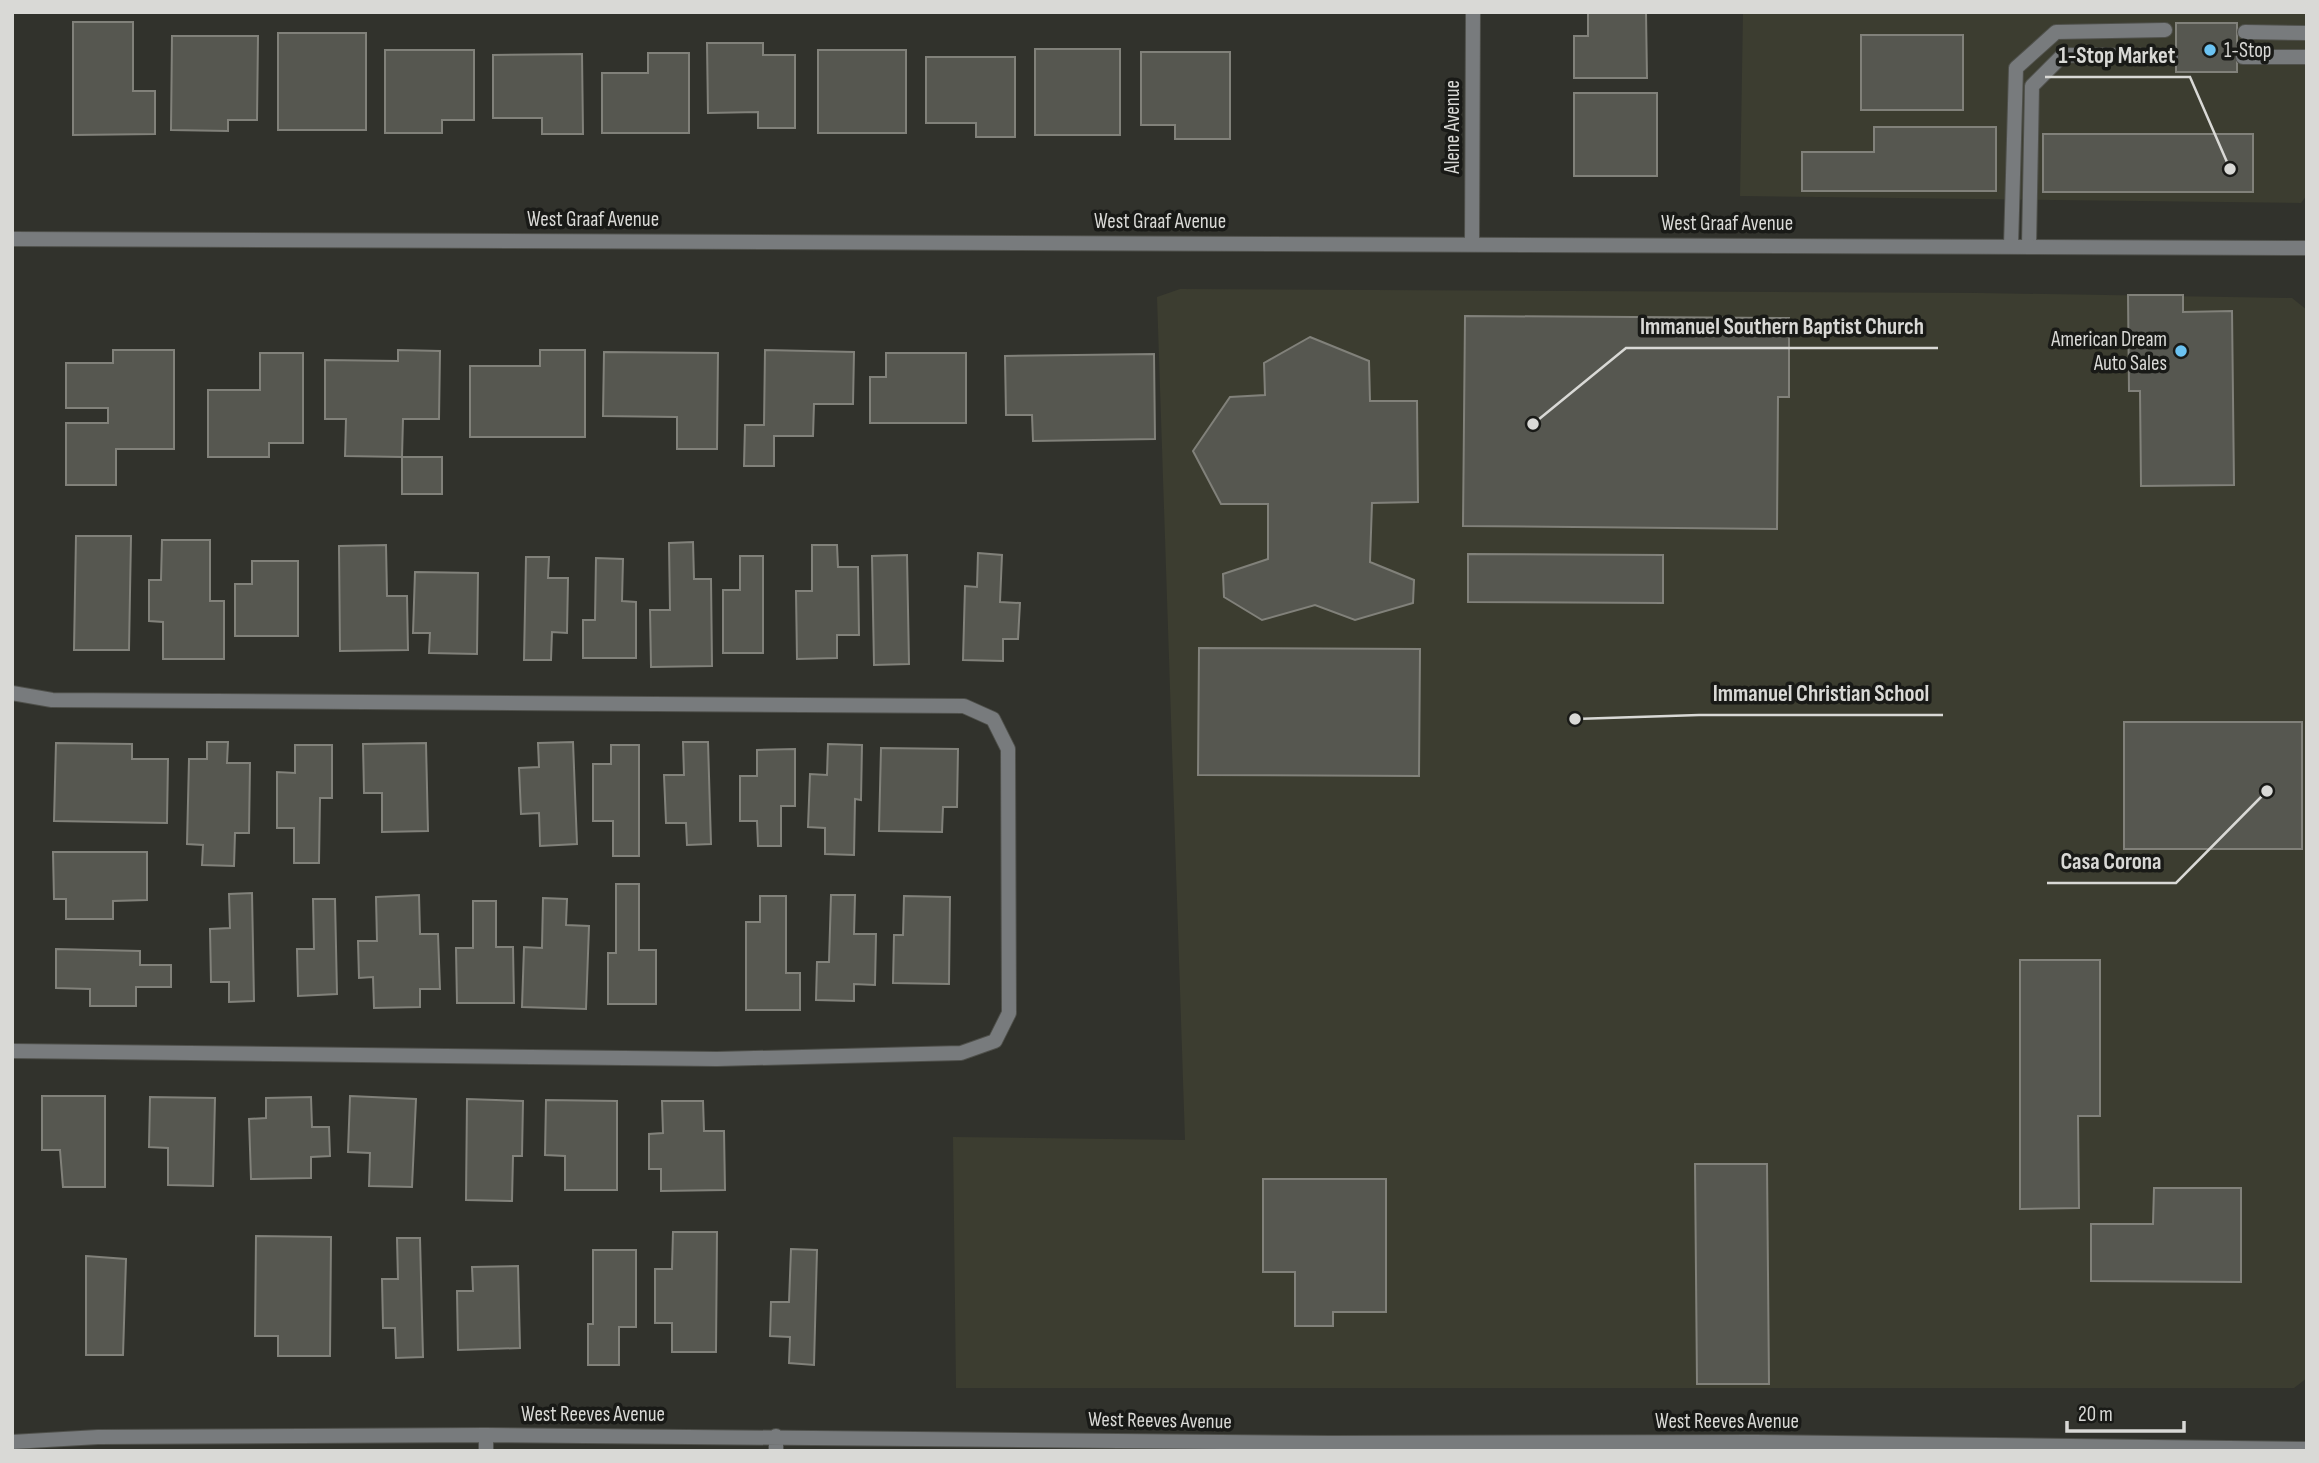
<svg xmlns="http://www.w3.org/2000/svg" width="2319" height="1463" viewBox="0 0 2319 1463" font-family="'Sofia Sans Condensed',sans-serif">
  <rect width="100%" height="100%" fill="#31322c"/>
  <path fill="#3c3d30" d="M1743 12H2307V195L2301 203 1740 196Z
    M1180 289 1978 293 2292 298 2307 310V1378L2294 1388H956L953 1137 1185 1140 1157 297Z"/>
  <path fill="#565750" stroke="#81817a" stroke-width="2" d="M1588 12H1646L1647 78H1574V36H1588Z
    M73 22H133V91H155V134L73 135Z
    M2176 23H2237V72H2176Z
    M278 33H366V130H278Z
    M1861 35H1963V110H1861Z
    M172 36H258L257 120H228V131L171 130Z
    M707 43H763V55H795V128H758V112L708 113Z
    M1035 49H1120V135H1035Z
    M385 50H474V120H442V133H385Z
    M818 50H906V133H818Z
    M1141 52H1230V139H1175V125H1141Z
    M648 53H689V133H602V73H648Z
    M582 54 583 134H542V118H493V55Z
    M926 57H1015V137H976V123H926Z
    M1574 93H1657V176H1574Z
    M1874 127H1996V191H1802V152H1874Z
    M2043 134H2253V192H2043Z
    M2128 295H2183V312L2232 311 2234 485 2141 486 2140 391H2129Z
    M1465 316 1789 318V397H1778L1777 529 1463 526Z
    M1310 337 1369 361 1370 401H1417L1418 502 1372 503 1370 562 1414 580 1413 603 1355 620 1315 605 1262 620 1224 597 1223 574 1268 559V504H1221L1193 451 1230 397 1265 395 1264 363Z
    M113 350H174V449H116V485H66V423H108V408H66V363H113Z
    M398 350 440 351 439 419H403L402 457 345 456 346 419H325V360L398 361Z
    M540 350H585V437H470V366H540Z
    M765 350 854 352 853 404H814L813 436H774V466H744L745 425H764Z
    M604 352 718 353 717 449H677V417L603 416Z
    M260 353H303V443H269V457H208V390H260Z
    M886 353H966V423H870V377H886Z
    M1154 354 1155 439 1033 441 1032 415H1006L1005 356Z
    M402 457H442V494H402Z
    M76 536H131L129 650H74Z
    M162 540H210V601H224V659H163V622L149 621V580H161Z
    M693 542 694 579H711L712 666 651 667 650 610H670L669 543Z
    M386 545 387 596H407L408 650 340 651 339 546Z
    M812 545H837L838 567H858L859 635H837V658L797 659 796 591H812Z
    M978 553 1002 555 1000 602 1020 603 1018 639H1003V661L963 660 965 586 977 587Z
    M1468 554 1663 555V603L1468 602Z
    M907 555 909 664 874 665 872 556Z
    M740 556H763V653H723V590H740Z
    M526 557H549L548 578H568L567 633 552 632 551 660H524Z
    M596 558 623 559 622 601 636 602V658H583V620H595Z
    M252 561H298V636H235V584H252Z
    M415 572 478 573 477 654 429 653 430 633H413Z
    M1199 648 1420 649 1419 776 1198 775Z
    M2124 722H2302V849H2124Z
    M207 742H228L227 763H250L249 833H235L234 866 202 865 203 845 187 844 189 759H207Z
    M573 742 577 844 540 846 539 813 521 814 519 768 539 767 538 743Z
    M683 742H708L711 844 687 845 686 823H666L664 775H684Z
    M56 743 132 744V759H168L167 823 54 821Z
    M426 743 428 831 382 832V793H364L363 744Z
    M828 744 862 745 861 800 855 799 854 855 825 854V828L808 827 810 774 827 775Z
    M295 745H332V798H320L319 863H294V828H277V772L295 773Z
    M611 745H639V856H613V821H593V764H611Z
    M881 748 958 749 957 807H943L942 832 879 831Z
    M795 749V806H781V846H758L757 821H740V776H757V750Z
    M53 852H147V900L113 901V919H66V899H54Z
    M616 884H639V950H656V1004H608V953H616Z
    M252 893 254 1001 229 1002V982H211L210 929 230 928 229 894Z
    M419 895 420 934H438L440 989H420V1007L374 1008 373 977 359 978 358 941H377L376 897Z
    M831 895H855L854 934H876L875 985 854 984V1001L816 1000 817 962H829Z
    M760 896H786V973H800V1010H746V922H760Z
    M904 896 950 897 949 984 893 983 894 935H903Z
    M543 898 567 899 566 925 589 926 586 1009 522 1007 524 947 542 948Z
    M313 899H335L337 994 298 996 297 949H314Z
    M473 901H496V947H513L514 1003H457L456 948H473Z
    M56 949 140 951V965H171V987H136V1006H90V989L56 988Z
    M2020 960H2100V1116H2078L2079 1208 2020 1209Z
    M42 1096H105V1187H63L60 1150H42Z
    M350 1096 416 1099 412 1187 369 1186 370 1153 348 1152Z
    M150 1097 215 1098 213 1186 168 1185V1148L149 1147Z
    M311 1097 312 1127H329L330 1156 311 1157V1178L251 1179 249 1119 266 1118V1098Z
    M467 1099 523 1101 522 1156H513L512 1201 466 1200Z
    M546 1100 617 1101V1190H565V1156L545 1155Z
    M662 1101H703L704 1131H724L725 1190 661 1191V1169H649V1134L663 1133Z
    M1695 1164H1767L1769 1384H1697Z
    M1263 1179H1386V1312H1333V1326H1295V1272H1263Z
    M2154 1188H2241V1282L2091 1281V1224H2153Z
    M673 1232H717L716 1352H672V1323H655V1269H672Z
    M256 1236 331 1237 330 1356H278V1336H255Z
    M397 1238H420L423 1357 396 1358 395 1328H383L382 1279H398Z
    M791 1249 817 1250 814 1365 789 1363 790 1337 770 1336 771 1302H789Z
    M593 1250H636V1327H619V1365H588V1324H593Z
    M86 1256 126 1259 123 1355H86Z
    M518 1266 520 1348 458 1350 457 1291H473L472 1267Z"/>
  <g fill="none" stroke-linecap="round" stroke-linejoin="round">
    <g stroke="#4f504b" stroke-width="16">
      <path id="lane" d="M2245 32 2307 33
        M2243 57H2307
        M2011 246 2016 68 2056 32 2165 30
        M2029 246 2032 86 2063 55 2171 56"/>
    </g>
    <g stroke="#4f504b" stroke-width="16">
      <path id="street" d="M12 239 2307 248
        M1472 243 1473 12
        M12 693 52 700 964 706 993 719 1008 749 1009 1013 995 1041 961 1053 717 1059 12 1051
        M486 1435V1451
        M776 1436V1451
        M12 1442 98 1437 486 1435 1330 1443 1755 1442 2307 1449"/>
    </g>
    <use href="#lane" stroke="#787b7d" stroke-width="14"/>
    <use href="#street" stroke="#787b7d" stroke-width="14"/>
  </g>
  <g fill="#6bc3f2" stroke="#191a17" stroke-width="2.5">
    <circle cx="2210" cy="50" r="7"/>
    <circle cx="2181" cy="351" r="7"/>
  </g>
  <g text-anchor="middle" stroke-width="7" stroke-linejoin="round" paint-order="stroke">
    <g font-size="21" fill="#d9d9d6" stroke="#191a17" text-anchor="start">
      <text x="2224" y="57">1-Stop</text>
      <text x="2167" y="346" text-anchor="end">American Dream<tspan x="2167" dy="24">Auto Sales</tspan></text>
    </g>
    <g font-size="21" fill="#d9d9d6" stroke="#191a17">
      <text transform="translate(1452 127) rotate(-90)" y="7">Alene Avenue</text>
      <text x="593" y="226">West Graaf Avenue</text>
      <text x="1160" y="228">West Graaf Avenue</text>
      <text x="1727" y="230">West Graaf Avenue</text>
      <text x="593" y="1421">West Reeves Avenue</text>
      <text transform="translate(1160 1420) rotate(1)" y="7">West Reeves Avenue</text>
      <text x="1727" y="1428">West Reeves Avenue</text>
    </g>
  </g>
  <path fill="none" stroke="#d9d9d6" stroke-width="2.5" d="M2230 169L2190 77H2045M1533 424L1626 348H1938M1575 719L1699 715H1943M2267 791L2176 883H2047"/>
  <g fill="#d9d9d6" stroke="#191a17" stroke-width="2.5">
    <circle cx="2230" cy="169" r="7"/>
    <circle cx="1533" cy="424" r="7"/>
    <circle cx="1575" cy="719" r="7"/>
    <circle cx="2267" cy="791" r="7"/>
  </g>
  <g font-size="23" text-anchor="middle" font-weight="bold" fill="#d9d9d6" stroke="#191a17" stroke-width="7" stroke-linejoin="round" paint-order="stroke">
    <text x="2117" y="63">1-Stop Market</text>
    <text x="1782" y="334">Immanuel Southern Baptist Church</text>
    <text x="1821" y="701">Immanuel Christian School</text>
    <text x="2111" y="869">Casa Corona</text>
  </g>
  <rect width="2319" height="1463" fill="none" stroke="#d9d9d6" stroke-width="28"/>
  <path d="M2067 1421v10h117v-10" fill="none" stroke="#d9d9d6" stroke-width="3.5"/>
  <text x="2078" y="1421" font-size="21" fill="#d9d9d6" stroke="#191a17" stroke-width="5" paint-order="stroke">20 m</text>
</svg>
